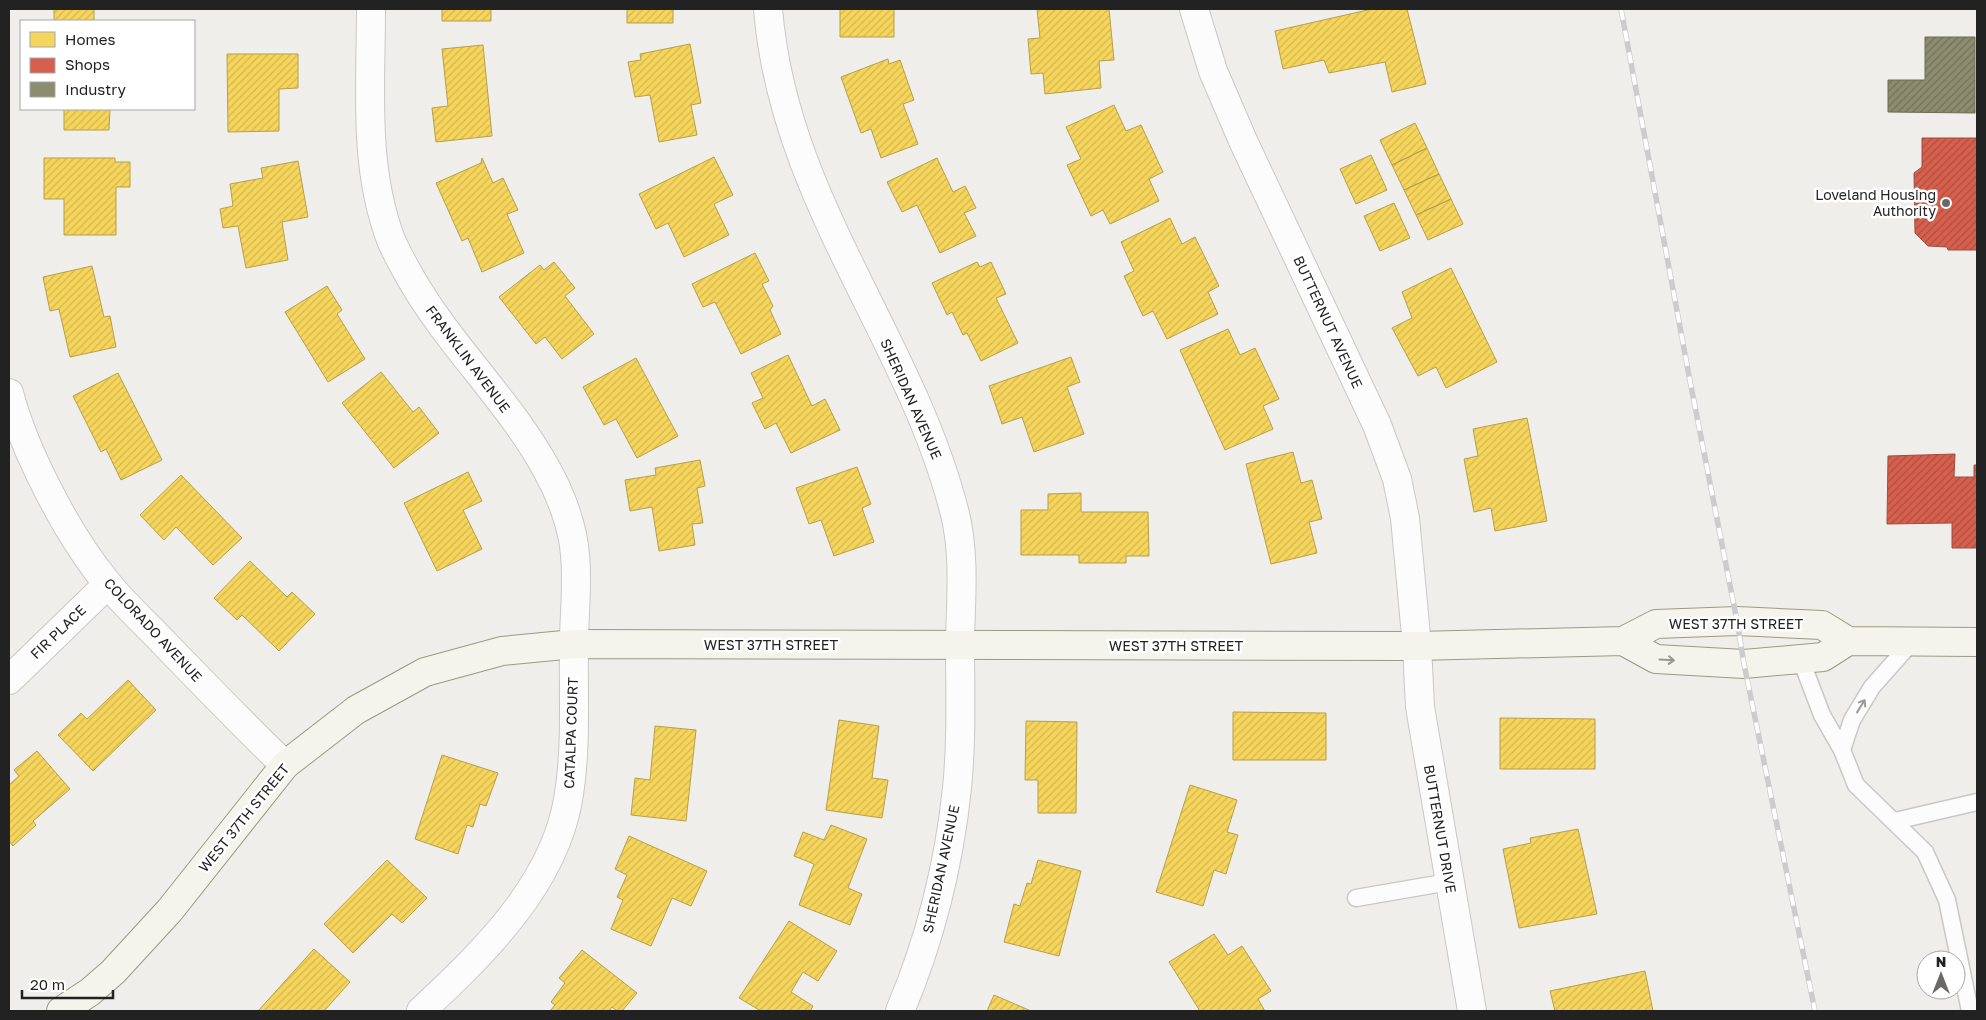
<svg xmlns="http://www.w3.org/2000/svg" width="1986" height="1020" viewBox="0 0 1986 1020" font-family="'Golos Text',sans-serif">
  <defs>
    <pattern id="homes-hatch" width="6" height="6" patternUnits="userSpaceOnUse" patternTransform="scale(1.25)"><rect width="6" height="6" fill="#f6d55c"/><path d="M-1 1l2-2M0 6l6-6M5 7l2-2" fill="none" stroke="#d3b750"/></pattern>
    <pattern id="shops-hatch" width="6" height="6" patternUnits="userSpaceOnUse" patternTransform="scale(1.25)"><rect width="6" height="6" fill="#d6604d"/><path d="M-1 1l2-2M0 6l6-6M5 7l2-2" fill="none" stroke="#ad4f40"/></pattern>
    <pattern id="industry-hatch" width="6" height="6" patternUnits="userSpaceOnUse" patternTransform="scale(1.25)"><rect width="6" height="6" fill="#8c8c6e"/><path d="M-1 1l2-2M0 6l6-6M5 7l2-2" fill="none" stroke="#72725a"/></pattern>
  </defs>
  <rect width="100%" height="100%" fill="#f0eeeb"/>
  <path fill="url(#homes-hatch)" stroke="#b69f4b" d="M54 9H94V21H54Z
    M442 9H491V21H442Z
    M627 9H673V23H627Z
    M840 9H894V37H840Z
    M1037 9H1109L1114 60 1099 61 1101 88 1045 94 1043 73 1031 74 1028 39 1040 38Z
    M1372 9H1407L1426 84 1392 92 1385 62 1329 73 1324 60 1283 69 1275 31Z
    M690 44 701 103 691 105 697 135 659 142 650 95 635 97 628 62 641 60 640 54Z
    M483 45 492 136 436 142 432 108 448 106 442 49Z
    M227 54H298V88L279 89V131L228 132Z
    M888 59 889 64 900 60 914 100 903 104 918 144 881 158 871 129 861 133 841 77Z
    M1114 105 1126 131 1141 125 1163 172 1149 179 1159 201 1110 224 1103 210 1091 216 1067 165 1081 159 1066 127Z
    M64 109H110L109 130H64Z
    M1415 123 1427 148 1392 165 1380 140Z
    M1427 148 1439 174 1404 190 1392 165Z
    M1371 155 1387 190 1356 204 1340 169Z
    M714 157 733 195 714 204 729 235 684 257 668 223 656 229 639 194Z
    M44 158H115V162H130V187H116V235H64V199H44Z
    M482 158 493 183 503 178 518 210 507 214 524 253 482 272 468 238 462 241 436 183 481 163Z
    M937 158 953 192 965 186 976 208 964 213 976 236 940 253 917 205 902 212 887 182Z
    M298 161 308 217 282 222 288 260 246 268 238 226 223 228 220 209 233 206 230 184 263 178 261 168Z
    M1439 174 1451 199 1416 215 1404 190Z
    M1451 199 1463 224 1428 240 1416 215Z
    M1394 203 1410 238 1380 251 1364 216Z
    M1170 218 1182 244 1195 237 1219 286 1208 292 1218 314 1167 339 1153 311 1143 316 1124 276 1134 271 1121 242Z
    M755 253 769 281 762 284 773 306 770 310 781 334 741 354 715 302 703 307 692 284Z
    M554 262 575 288 565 296 594 334 562 359 545 337 536 344 499 297 540 265 544 270Z
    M977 262 980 267 991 262 1006 294 996 298 1018 343 981 361 967 333 963 335 952 312 947 315 932 283Z
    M92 266 104 317 110 316 116 347 70 357 59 309 50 311 43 277Z
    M1451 268 1497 362 1446 388 1436 367 1418 376 1392 328 1412 318 1402 292Z
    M327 286 342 310 337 314 365 359 328 382 285 312Z
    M1228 329 1240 355 1255 348 1279 399 1263 406 1273 429 1225 450 1180 350Z
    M788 355 812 406 825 399 840 430 791 453 776 423 765 429 752 403 763 398 751 373Z
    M1071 357 1080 382 1067 387 1084 434 1034 452 1022 417 1002 424 989 386Z
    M636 358 678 436 637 458 616 419 604 425 583 387Z
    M381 372 413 412 419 407 439 433 394 468 342 403Z
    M118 373 162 460 121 480 106 449 101 452 73 396Z
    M1527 418 1547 521 1495 531 1491 508 1474 512 1464 459 1478 456 1473 429Z
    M1293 452 1301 483 1312 480 1322 519 1309 522 1317 553 1271 564 1246 464Z
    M700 460 705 486 697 488 703 523 692 524 695 545 659 551 652 507 630 511 625 480 656 475 655 468Z
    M857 467 871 504 862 508 874 542 834 556 821 520 809 524 796 488Z
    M468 472 482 501 463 510 482 549 437 571 404 503Z
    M181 475 242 538 213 565 176 527 164 540 140 515Z
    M1081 493V512H1148L1149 556H1126V563H1079V555H1021V510H1048V494Z
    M250 561 287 597 292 592 315 614 279 651 242 615 237 620 214 598Z
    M128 680 156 710 93 771 58 735 81 713 87 719Z
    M1233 712 1326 713V760H1233Z
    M1500 718 1595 719V769H1500Z
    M839 720 879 726 872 778 888 780 882 818 826 810Z
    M1026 721 1077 722 1076 813H1038V780H1025Z
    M655 726 696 730 686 821 631 815 635 778 650 780Z
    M37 751 70 789 33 821 36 825 13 846 9 841V785L19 776 14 770Z
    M442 755 498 773 486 806 480 804 473 827 467 825 458 854 415 839Z
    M1190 785 1237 800 1227 832 1238 835 1226 874 1214 870 1203 906 1156 892Z
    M831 825 867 839 848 888 862 894 850 925 799 905 814 864 794 856 803 832 824 840Z
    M1578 829 1597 914 1519 928 1503 849 1531 843 1530 838Z
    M629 836 707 871 691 906 672 898 651 946 611 929 623 900 617 897 627 875 615 869Z
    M387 860 427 898 402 923 392 914 353 953 324 924Z
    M1038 860 1081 871 1059 956 1004 942 1014 904 1020 906 1027 883 1031 884Z
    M789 921 837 951 818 981 803 972 791 992 813 1006 810 1011H761L739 998Z
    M1214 934 1228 955 1242 946 1271 991 1258 999 1265 1011H1200L1169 962Z
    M314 949 350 982 324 1011H258Z
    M582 950 637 993 622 1011H617L612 1007 609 1011H550L555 1005 551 1002 565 983 559 978Z
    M1645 971 1653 1011H1555L1550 991Z
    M994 995 1031 1011H987Z"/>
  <path fill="url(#shops-hatch)" stroke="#a04d40" d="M1922 138H1977V250H1948L1947 247 1928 246 1915 233 1914 173 1922 167Z
    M1955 454 1954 477H1974V465H1977V548H1952V523L1887 524 1888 456Z"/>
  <path fill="url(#industry-hatch)" stroke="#6c6c57" d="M1925 37H1975V113L1888 112V80H1925Z"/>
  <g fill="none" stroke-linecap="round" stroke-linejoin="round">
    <g stroke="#c9c8c7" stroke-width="19">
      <path id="lane" d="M1801 660 1822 715 1842 750 1856 785 1925 852 1947 900 1970 1011
        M1842 750 1852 720 1872 687 1911 643
        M1895 821 1977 802
        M1356 898 1449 882"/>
    </g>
    <g stroke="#c9c8c7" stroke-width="30">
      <path id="street" d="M371 9C371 87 363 166 391 240 396 252 403 264 409 275 448 345 509 400 547 470 561 495 573 527 575 555 578 584 574 615 574 644 573 696 577 748 568 800 553 886 482 954 421 1011
        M768 9C780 155 855 266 913 396 930 434 945 474 955 514 965 555 961 599 960 640 960 690 962 739 957 788 949 865 930 940 900 1011
        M1194 9 1213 71 1244 143 1377 425 1397 479 1405 518 1417 646 1420 707 1472 1011
        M9 393C25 453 68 536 108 584 125 605 146 624 165 644 205 685 244 726 285 765
        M9 680 108 584"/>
    </g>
    <g stroke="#999a82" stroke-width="30">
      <path id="secondary" d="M1623 641 1656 659 1744 664 1823 657 1848 641
        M61 1011 90 992 113 972 170 910 285 765 356 710 425 672 502 651 574 644 1417 646 1623 641 1656 624 1737 621 1822 625 1848 641 1977 642"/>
    </g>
    <use href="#lane" stroke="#fdfcfc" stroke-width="16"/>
    <use href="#street" stroke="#fdfcfc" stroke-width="28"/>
    <use href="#secondary" stroke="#f4f4ed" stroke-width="28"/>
    <g stroke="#ccc" stroke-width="5.5">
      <path id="rail" d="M1621 9 1690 381 1737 621 1744 664 1815 1011"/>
    </g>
    <use href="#rail" stroke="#fff" stroke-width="4" stroke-dasharray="11" stroke-linecap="butt"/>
  </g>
  <defs><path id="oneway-shaft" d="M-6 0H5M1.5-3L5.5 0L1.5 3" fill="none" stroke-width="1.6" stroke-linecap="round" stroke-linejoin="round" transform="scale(1.25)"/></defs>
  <use stroke="#969692" href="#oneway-shaft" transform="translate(1667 660) rotate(3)"/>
  <use stroke="#9a9a9a" href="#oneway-shaft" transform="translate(1861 706) rotate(-58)"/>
  <circle fill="#6a6968" stroke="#fff" stroke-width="2" cx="1946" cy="203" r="5"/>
  <g text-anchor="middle" stroke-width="5" stroke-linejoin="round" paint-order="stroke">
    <g font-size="14" fill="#222" stroke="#fff" text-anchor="end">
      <text x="1936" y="200">Loveland Housing<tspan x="1936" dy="16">Authority</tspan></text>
    </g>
    <g font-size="14" fill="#222" stroke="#fff">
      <text transform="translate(1328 322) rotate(65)" y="5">BUTTERNUT AVENUE</text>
      <text transform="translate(468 359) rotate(53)" y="5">FRANKLIN AVENUE</text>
      <text transform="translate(911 399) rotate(66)" y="5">SHERIDAN AVENUE</text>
      <text x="1736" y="629">WEST 37TH STREET</text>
      <text transform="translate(153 630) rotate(47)" y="5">COLORADO AVENUE</text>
      <text transform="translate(58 632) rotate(-44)" y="5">FIR PLACE</text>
      <text x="771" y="650">WEST 37TH STREET</text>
      <text x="1176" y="651">WEST 37TH STREET</text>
      <text transform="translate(571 733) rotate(-88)" y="5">CATALPA COURT</text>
      <text transform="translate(244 818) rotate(-51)" y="5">WEST 37TH STREET</text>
      <text transform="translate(1440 829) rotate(80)" y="5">BUTTERNUT DRIVE</text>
      <text transform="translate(941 869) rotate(-78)" y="5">SHERIDAN AVENUE</text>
    </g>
  </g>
  <rect width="1986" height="1020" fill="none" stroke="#222222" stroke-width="20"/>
  <rect x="20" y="20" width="175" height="90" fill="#ffffff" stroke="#a7a7a7"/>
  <rect x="30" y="32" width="25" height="15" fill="#f6d55c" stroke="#a7a7a7"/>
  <text x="65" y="45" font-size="15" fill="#222222">Homes</text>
  <rect x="30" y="58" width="25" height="15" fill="#d6604d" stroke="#a7a7a7"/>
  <text x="65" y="70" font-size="15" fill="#222222">Shops</text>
  <rect x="30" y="82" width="25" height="15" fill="#8c8c6e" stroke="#a7a7a7"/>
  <text x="65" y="95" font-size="15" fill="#222222">Industry</text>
  <g transform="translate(1941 975)"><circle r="24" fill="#ffffff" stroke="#a7a7a7"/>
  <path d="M0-4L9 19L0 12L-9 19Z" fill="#6a6968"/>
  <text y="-8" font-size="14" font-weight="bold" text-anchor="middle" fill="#222222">N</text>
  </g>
  <path d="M22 990v8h91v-8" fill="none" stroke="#222222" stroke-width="2.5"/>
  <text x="30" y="990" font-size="15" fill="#222222" stroke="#ffffff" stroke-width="4" paint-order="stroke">20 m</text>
</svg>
